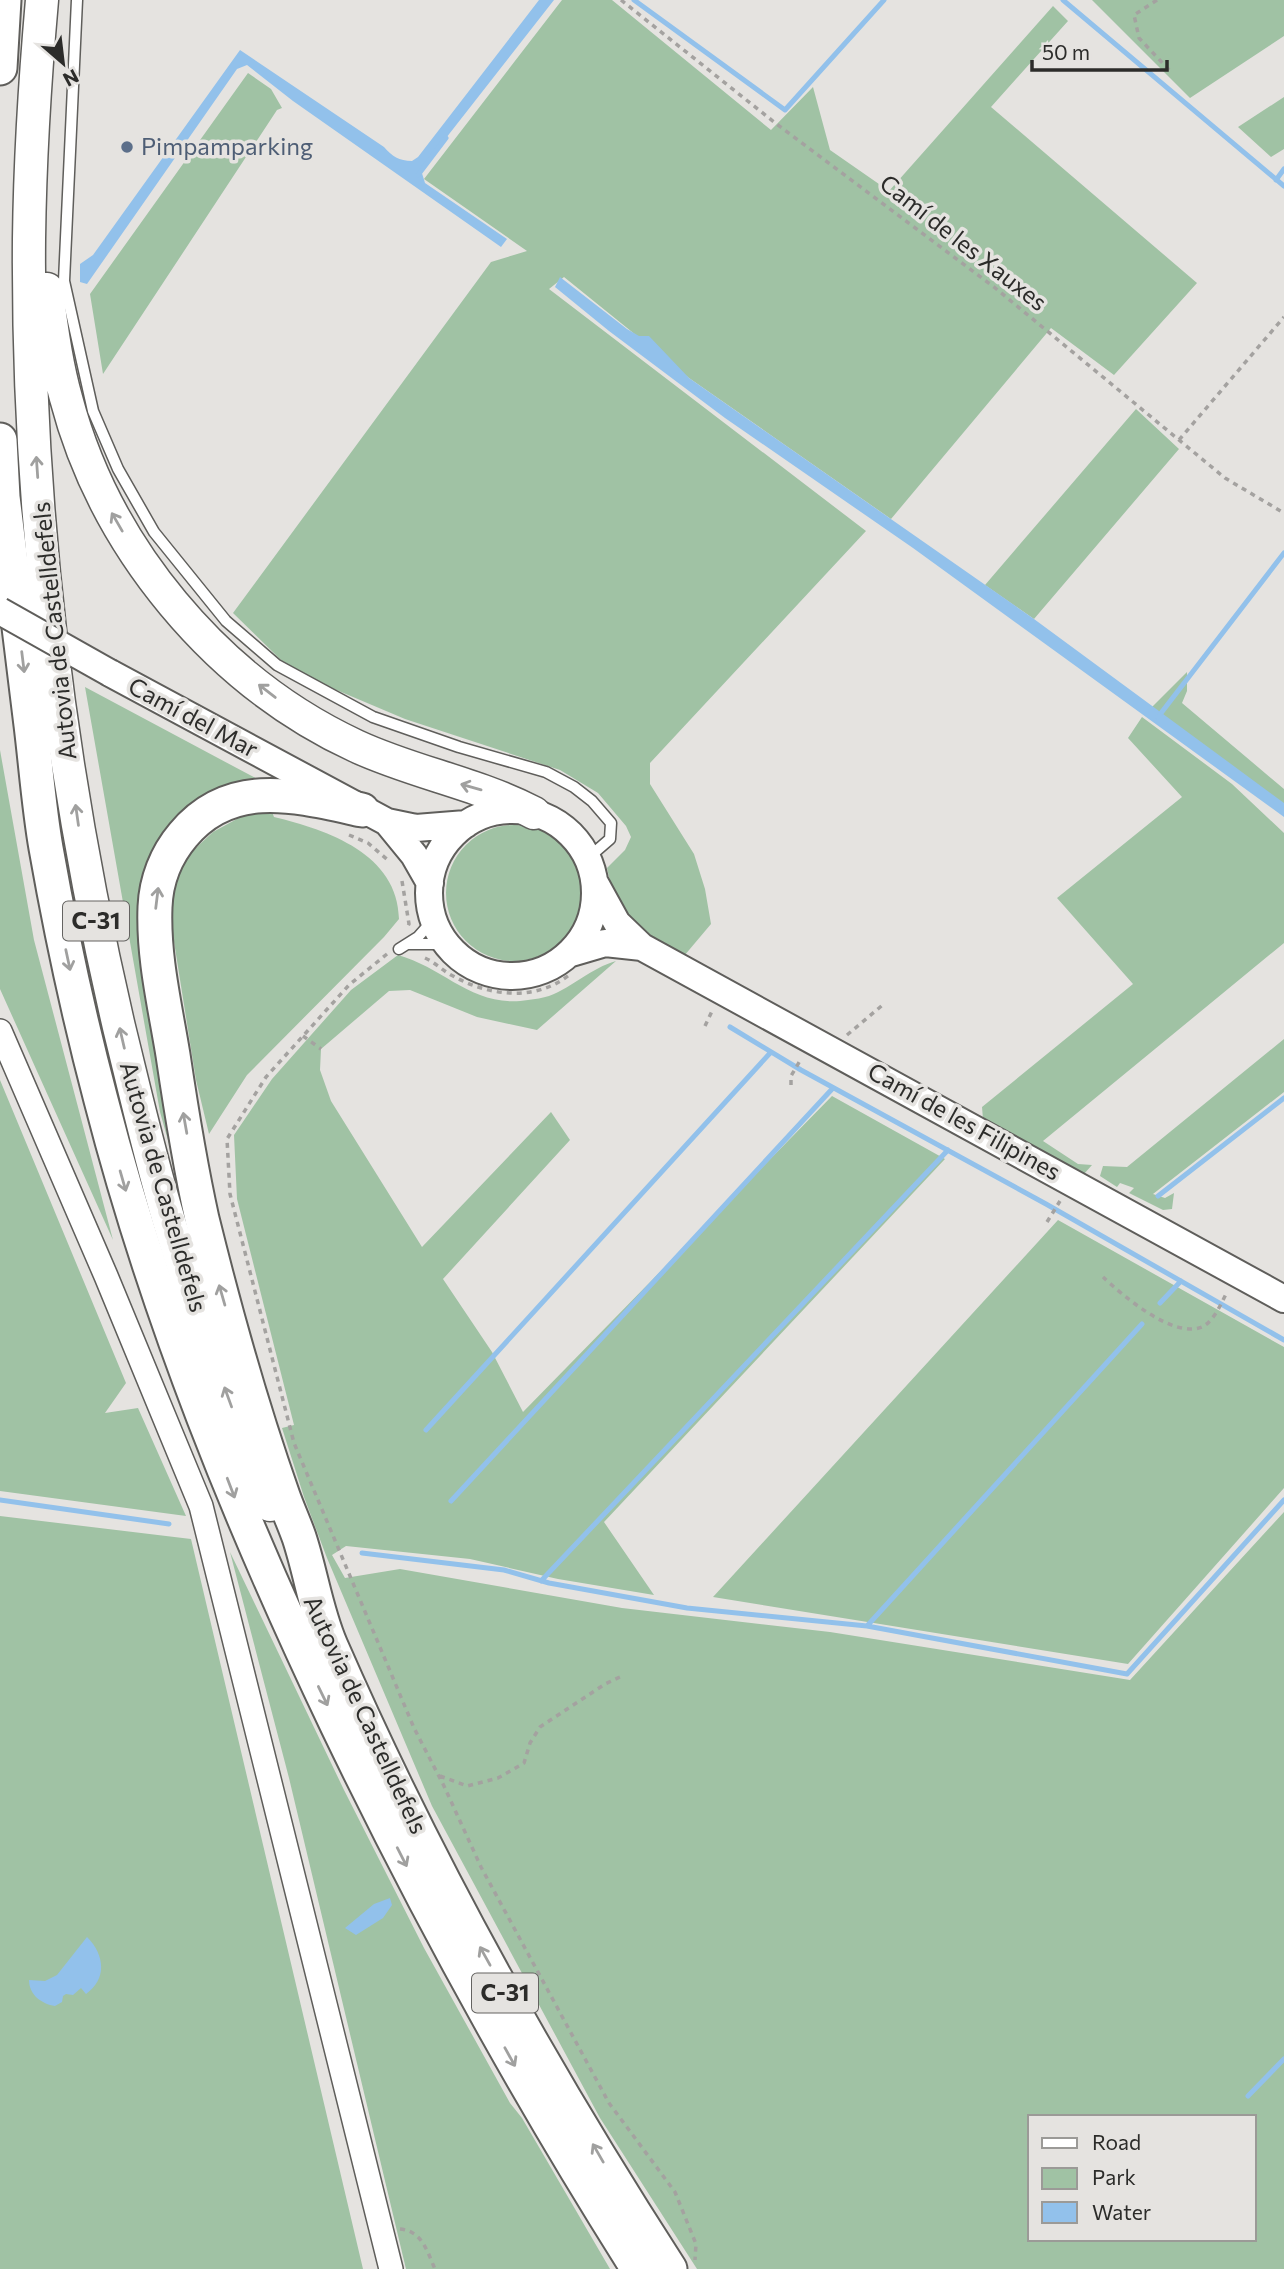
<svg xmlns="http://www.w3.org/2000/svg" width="1284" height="2269" viewBox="0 0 1284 2269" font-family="Commissioner,sans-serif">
  <rect width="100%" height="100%" fill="#e5e3e0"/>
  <path fill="#a0c2a4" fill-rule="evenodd" d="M562 0H612L771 130 813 87 830 150 889 191 1053 6 1068 21 991 107 1197 283 1114 375 1051 328 891 519 689 378 564 277 549 289 866 531 650 763V784L694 854 705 889 711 924 684 956 635 929 613 894 607 868 625 850 631 837 626 826 598 793 560 770 405 719 327 686 283 662 233 613 491 262 527 251 424 179Z
    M1092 0H1284V36L1190 98Z
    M248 73 271 89 282 108 277 110 103 374 90 294Z
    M1284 97V149L1271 157 1238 127Z
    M1136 409 1179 449 1034 619 985 585Z
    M1187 672V691L1182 703 1284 789V805L1151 708Z
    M85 687 261 781 157 853 210 1289 160 1112Z
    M1142 717 1232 784 1284 833V943L1043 1141 1078 1164 1092 1165 1084 1174 983 1119 982 1107 1133 984 1057 898 1182 797 1128 738Z
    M0 750 34 940 113 1240 0 989Z
    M270 807 274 817C328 830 398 854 399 919L384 937 247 1075 209 1134 196 1080 168 904 185 858 213 832 246 814Z
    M446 893a68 68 0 1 1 136 0a68 68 0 1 1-136 0Z
    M398 955C445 968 474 1009 528 1000 535 999 543 998 549 996 573 987 591 968 616 961L537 1030 477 1017 410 990 389 991 321 1049 320 1070 331 1101 422 1247 551 1112 570 1140 443 1279 492 1352 523 1412 832 1096 945 1159 604 1522 654 1595 558 1579 470 1559 346 1546 332 1555 345 1578 400 1569 622 1608 830 1632 1130 1680 1284 1512V2269H697L600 2118 432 1806 327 1558 304 1497 282 1428 294 1425 237 1199 234 1135 272 1079 351 990ZM1030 2117H1254V2239H1030Z
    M1284 1039V1092L1153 1194 1165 1198 1174 1193 1172 1209 1163 1210 1129 1193 1134 1188 1120 1183 1117 1187 1100 1176 1103 1166 1127 1167Z
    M0 1080 126 1383 105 1413 138 1408 186 1516 0 1491Z
    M1058 1220 1284 1347V1488L1128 1664 713 1597Z
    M0 1516 191 1539 363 2269H0Z
    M230 1552 344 1790 424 1948 510 2103 522 2118 610 2269H406L289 1778Z"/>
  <path fill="#92c1eb" d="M539 0H554L421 170 425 183 507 239 501 247 293 101 247 65 237 69 87 284 80 282V264L93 255 240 50 384 147C392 156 399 161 412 161L418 157Z
    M560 277 627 329 639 336H649L689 378 1034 619 1284 803V817L913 548 725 418 609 331 555 287Z
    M390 1898 392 1905 383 1918 356 1935 345 1928 374 1904Z
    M87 1937C105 1955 107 1979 86 1994L81 1988 73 1995 66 1994 63 1996 62 2002 55 2006C42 2004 29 1995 29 1980L45 1981 57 1975Z"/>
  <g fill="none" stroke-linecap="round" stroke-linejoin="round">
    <path stroke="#92c1eb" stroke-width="5" d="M634 0 785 110 884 0
      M1063 0 1284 186
      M418 175 446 138
      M1276 180 1284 169
      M1158 717 1284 553
      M730 1027 801 1070 1046 1204 1284 1340
      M1158 1196 1284 1098
      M1160 1303 1181 1281
      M426 1430 771 1052
      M0 1500 169 1524
      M451 1501 833 1088
      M362 1553 504 1570 549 1583 687 1608 867 1626 1127 1674 1284 1500
      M541 1581 948 1150
      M867 1626 1142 1324
      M1248 2096 1284 2059"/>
    <g stroke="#5f5e5b" stroke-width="13">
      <path id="service" d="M77 0 64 281 93 411 118 469 154 532 226 621 277 665 373 717 459 747 546 772 574 787 592 801 611 823 610 839 588 858
        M409 944H446
        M399 949 418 937 433 920"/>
    </g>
    <g stroke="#5f5e5b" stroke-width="26">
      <path id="tertiary" d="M0 1031 106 1276 201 1506 391 2269"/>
    </g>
    <g stroke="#5f5e5b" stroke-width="30">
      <path id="secondary" d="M110 673 387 822 416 828 466 824
        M429 893a83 83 0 1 1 166 0a83 83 0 1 1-166 0Z
        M387 822 414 855 430 883
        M595 883 617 923 642 947 1284 1299
        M571 953 605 943 642 947"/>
    </g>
    <g stroke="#5f5e5b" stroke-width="35">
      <path id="trunk" d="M42 0C35 79 30 159 29 239 27 503 59 770 119 1027 135 1092 150 1157 169 1221 198 1317 233 1411 270 1505
        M47 289C51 325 56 363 66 398 105 547 216 681 356 746 414 773 477 783 534 813"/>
    </g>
    <g stroke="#5f5e5b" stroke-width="37">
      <path id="motorway" d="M0 68 4 0
        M0 440 3 497C12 573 21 649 31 725 36 766 39 808 46 848 61 933 79 1017 101 1100 157 1317 241 1524 337 1725 427 1912 527 2094 638 2269
        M362 810C298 796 231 777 183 835 166 855 156 881 155 907 153 957 165 1006 173 1055 181 1109 190 1165 202 1219 225 1312 251 1406 283 1496 288 1510 294 1523 299 1537 311 1573 316 1612 331 1646 424 1859 544 2074 670 2269"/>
    </g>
    <path stroke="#a4a2a0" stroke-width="3.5" stroke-dasharray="5 5" stroke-linecap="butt" d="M621 0 774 122 994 287 1225 478 1284 513
      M1157 0 1134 15 1139 38 1170 71
      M1179 440 1284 317
      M349 835 368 843 389 861
      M402 881 409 924 407 928
      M387 954 349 985 266 1077 227 1139 230 1194 294 1443 414 1728 444 1786 481 1867 609 2103 675 2192 696 2244 695 2260
      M425 958C436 963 443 971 453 976 489 996 535 1002 569 975
      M705 1026 712 1011
      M847 1035 885 1003
      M303 1036 321 1049
      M791 1085V1076L801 1059
      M1047 1222 1060 1201
      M1103 1277C1122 1295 1173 1339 1202 1327 1214 1321 1221 1304 1227 1292
      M440 1776 467 1786 498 1778 524 1763 530 1743 540 1727 605 1684 622 1676
      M400 2229C422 2231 427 2251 435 2269"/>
    <use href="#service" stroke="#fff" stroke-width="10"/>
    <use href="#tertiary" stroke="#fff" stroke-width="23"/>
    <use href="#secondary" stroke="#fff" stroke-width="26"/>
    <use href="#trunk" stroke="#fff" stroke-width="32"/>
    <use href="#motorway" stroke="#fff" stroke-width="33"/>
    <g stroke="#5f5e5b" stroke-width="30" stroke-linecap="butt">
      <path id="secondary-bridge" d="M0 611 110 673"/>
    </g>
    <use href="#secondary-bridge" stroke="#fff" stroke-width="26"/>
  </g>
  <defs><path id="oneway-shaft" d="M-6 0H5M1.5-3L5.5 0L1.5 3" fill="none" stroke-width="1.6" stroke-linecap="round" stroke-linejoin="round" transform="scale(1.75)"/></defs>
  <g stroke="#a0a09f">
    <use href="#oneway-shaft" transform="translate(37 467) rotate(-94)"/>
    <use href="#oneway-shaft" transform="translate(117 522) rotate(-120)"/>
    <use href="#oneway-shaft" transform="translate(23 662) rotate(83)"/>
    <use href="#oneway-shaft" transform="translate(267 691) rotate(-142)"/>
    <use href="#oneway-shaft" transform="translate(471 787) rotate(-164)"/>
    <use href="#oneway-shaft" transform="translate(77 815) rotate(-98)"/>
    <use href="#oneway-shaft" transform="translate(157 898) rotate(-83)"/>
    <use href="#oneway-shaft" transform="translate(68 960) rotate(78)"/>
    <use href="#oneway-shaft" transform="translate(122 1038) rotate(-103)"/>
    <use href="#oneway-shaft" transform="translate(185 1123) rotate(-100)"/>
    <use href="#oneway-shaft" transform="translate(123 1181) rotate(74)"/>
    <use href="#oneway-shaft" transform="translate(222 1295) rotate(-106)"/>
    <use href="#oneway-shaft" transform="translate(228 1397) rotate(-110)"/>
    <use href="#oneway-shaft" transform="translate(231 1488) rotate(69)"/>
    <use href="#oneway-shaft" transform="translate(323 1696) rotate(64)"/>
    <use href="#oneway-shaft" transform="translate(402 1857) rotate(63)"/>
    <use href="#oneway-shaft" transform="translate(485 1956) rotate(-119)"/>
    <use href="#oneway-shaft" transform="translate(510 2057) rotate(61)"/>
    <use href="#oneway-shaft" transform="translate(598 2153) rotate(-120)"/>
  </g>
  <circle fill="#5c6f8a" stroke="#e5e3e0" stroke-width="2.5" cx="127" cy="147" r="7"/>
  <g text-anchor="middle" stroke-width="7" stroke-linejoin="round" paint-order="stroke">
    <g fill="#e5e3e0" stroke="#646361" stroke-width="2">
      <rect x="63" y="901.5" width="66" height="39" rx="5"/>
      <rect x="472" y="1973.5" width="66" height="39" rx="5"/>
    </g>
    <g font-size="23" font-weight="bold" fill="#2c2c2a">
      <text x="96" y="929">C-31</text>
      <text x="505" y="2001">C-31</text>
    </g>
    <g font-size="24" fill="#4e5e75" stroke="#e5e3e0" text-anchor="start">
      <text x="141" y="155">Pimpamparking</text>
    </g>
    <g font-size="24" fill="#2c2c2a" stroke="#e5e3e0">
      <text transform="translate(963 243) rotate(38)" y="8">Camí de les Xauxes</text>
      <text transform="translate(55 631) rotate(-96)" y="8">Autovia de Castelldefels</text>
      <text transform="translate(193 718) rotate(28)" y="8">Camí del Mar</text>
      <text transform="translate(964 1122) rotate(29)" y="8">Camí de les Filipines</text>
      <text transform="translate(163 1187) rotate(74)" y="8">Autovia de Castelldefels</text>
      <text transform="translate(365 1715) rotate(65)" y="8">Autovia de Castelldefels</text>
    </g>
  </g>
  <rect x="1028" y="2115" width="228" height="126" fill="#e5e3e0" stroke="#9b9a97" stroke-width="2"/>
  <rect x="1042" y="2138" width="35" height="10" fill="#ffffff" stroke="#9b9a97" stroke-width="2"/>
  <text x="1092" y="2150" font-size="21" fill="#2c2c2a">Road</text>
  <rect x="1042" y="2168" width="35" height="21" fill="#a0c2a4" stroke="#9b9a97" stroke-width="2"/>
  <text x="1092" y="2185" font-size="21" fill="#2c2c2a">Park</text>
  <rect x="1042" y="2202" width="35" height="21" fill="#92c1eb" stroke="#9b9a97" stroke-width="2"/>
  <text x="1092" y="2220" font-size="21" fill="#2c2c2a">Water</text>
  <g transform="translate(63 63) rotate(152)" stroke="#e5e3e0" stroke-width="5" paint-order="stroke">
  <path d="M0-5L12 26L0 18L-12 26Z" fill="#2c2c2a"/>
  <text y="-10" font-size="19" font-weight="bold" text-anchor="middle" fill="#2c2c2a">N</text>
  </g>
  <path d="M1032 60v10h135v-10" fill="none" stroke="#2c2c2a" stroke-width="3.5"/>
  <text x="1042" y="60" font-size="21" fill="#2c2c2a" stroke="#e5e3e0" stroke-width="5" paint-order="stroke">50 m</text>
</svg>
